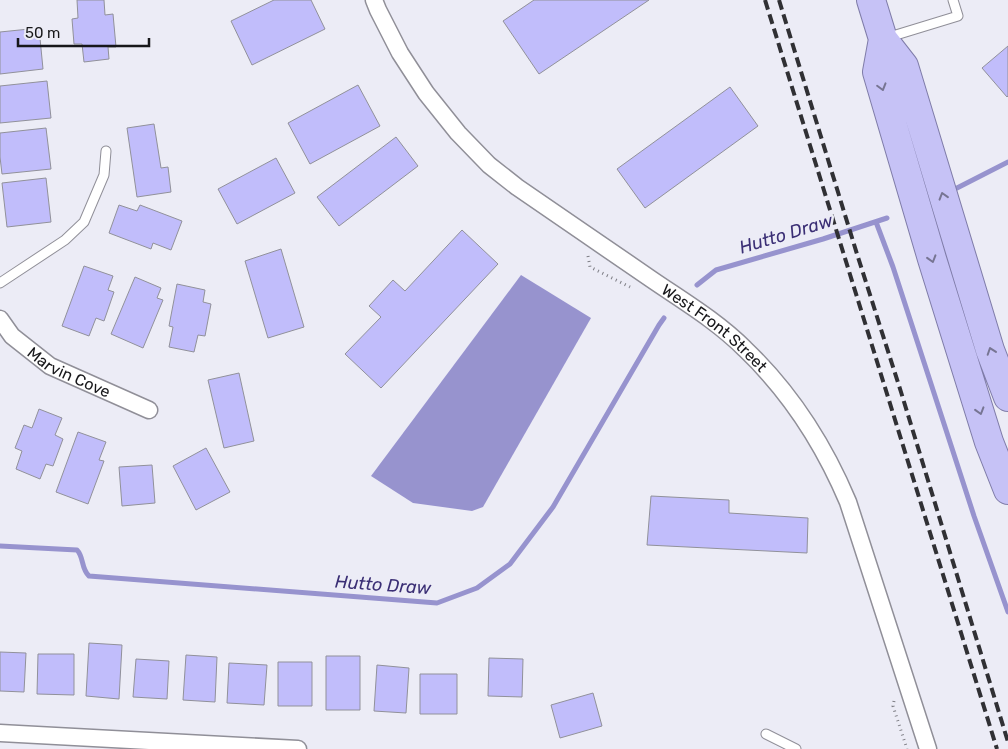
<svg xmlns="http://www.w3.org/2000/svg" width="1008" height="749" viewBox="0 0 1008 749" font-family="Rubik,sans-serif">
  <rect width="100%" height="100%" fill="#ececf6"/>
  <path fill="#9793ce" d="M521 275 591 318 483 507 472 511 413 503 371 476Z"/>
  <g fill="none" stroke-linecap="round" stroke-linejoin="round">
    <path stroke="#9793ce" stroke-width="5" d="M957 188 1008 162
      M876 222 893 267 974 516 1008 612
      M697 285 716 270 823 239 887 218
      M0 546 77 550C84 557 81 569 89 576L437 603 477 588 510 564 553 507 659 325 664 318"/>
  </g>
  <path fill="#c1bdfb" stroke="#91919a" d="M77 0H104L105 15 113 14 116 47H108L109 59 84 62 82 44H74L72 19 78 18Z
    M274 0H311L325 29 252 65 231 21Z
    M534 0H649L539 74 503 21Z
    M39 28 43 69 0 74V32Z
    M1008 46V96L1007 97 982 68Z
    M47 81 51 118 0 123V86Z
    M358 85 380 126 310 164 288 123Z
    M730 87 758 126 645 208 617 169Z
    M154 124 161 168 168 167 171 192 137 197 127 128Z
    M46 128 51 169 2 174 0 157V133Z
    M396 137 418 166 339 226 317 197Z
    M276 158 295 193 237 224 218 189Z
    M46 178 51 222 7 227 2 183Z
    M119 205 137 211 140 205 182 221 171 250 153 243 151 249 109 233Z
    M462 230 498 264 381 388 345 354 381 317 369 306 393 280 405 291Z
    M281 249 304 327 268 338 245 261Z
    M84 266 113 276 108 290 114 292 104 321 96 318 89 336 62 326Z
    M135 277 161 288 157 298 163 300 143 348 111 334Z
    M177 284 205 290 203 302 211 304 205 336 198 335 194 352 169 347 173 327 169 326Z
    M239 373 254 441 224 448 208 380Z
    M39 409 62 418 55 435 63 439 53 466 46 464 40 479 16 469 22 451 15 448 24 425 32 428Z
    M78 432 106 442 99 460 104 461 88 504 56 492Z
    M206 448 230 492 196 510 173 466Z
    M152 465 155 503 122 506 119 467Z
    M651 496 729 500V513L808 518 807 553 647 545Z
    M89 643 122 645 119 699 86 696Z
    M0 652 26 653 24 692 0 691Z
    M38 654H74V695L37 694Z
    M186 655 217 657 215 702 183 700Z
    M326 656H360V710H326Z
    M489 658 523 659 522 697 488 696Z
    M136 659 169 661 167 699 133 697Z
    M278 662H312V706H278Z
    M229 663 267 665 264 705 227 703Z
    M377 665 409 668 406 713 374 711Z
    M420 674H457V714H420Z
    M593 693 602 726 560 738 551 705Z"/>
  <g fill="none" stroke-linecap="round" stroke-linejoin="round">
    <g stroke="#908f98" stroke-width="11">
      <path id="service" d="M886 38 958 16 953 0
        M0 283 65 240 84 222 104 175 106 151
        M766 734 796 749"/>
    </g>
    <g stroke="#908f98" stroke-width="19">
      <g id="minor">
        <path id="s1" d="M374 0 378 10 400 53 426 93 458 133 489 165 517 187C562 218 606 248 651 279 683 301 717 321 745 349 790 392 824 445 848 502L928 749"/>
        <path id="s2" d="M0 319 12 336 50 366 149 410"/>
        <path d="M0 733 298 749"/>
      </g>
    </g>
    <g stroke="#7f7ca8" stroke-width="30">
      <path id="trunk" d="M871 0 883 39 904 66 990 350 1008 397
        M883 39 877 72 932 259 989 442 1008 490"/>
    </g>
    <path stroke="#7e7e85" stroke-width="3" stroke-dasharray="1 4" stroke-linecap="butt" d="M588 256 590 267 630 287
      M894 701 893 706 907 749"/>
    <use href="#service" stroke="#fff" stroke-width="9"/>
    <use href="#minor" stroke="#fff" stroke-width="16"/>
    <use href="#trunk" stroke="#c6c2f6" stroke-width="28"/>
    <path stroke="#303034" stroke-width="4" stroke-dasharray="10 5" stroke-linecap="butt" d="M765 0 997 749
      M779 0 857 254 901 392 1008 742"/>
  </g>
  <defs><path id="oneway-chevron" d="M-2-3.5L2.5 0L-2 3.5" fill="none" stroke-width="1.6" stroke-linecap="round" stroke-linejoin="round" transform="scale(1.25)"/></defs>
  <g stroke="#777593">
    <use href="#oneway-chevron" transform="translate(882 87) rotate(74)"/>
    <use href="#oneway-chevron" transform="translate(943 196) rotate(-107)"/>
    <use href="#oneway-chevron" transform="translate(932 259) rotate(73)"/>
    <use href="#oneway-chevron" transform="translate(991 351) rotate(-109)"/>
    <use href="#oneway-chevron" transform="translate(980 411) rotate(73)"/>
  </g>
  <g text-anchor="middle" stroke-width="5" stroke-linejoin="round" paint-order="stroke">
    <g font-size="16" fill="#17171a" stroke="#ececf6">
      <text dy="6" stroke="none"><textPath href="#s1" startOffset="481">West Front Street</textPath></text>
      <text dy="6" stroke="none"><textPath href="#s2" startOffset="89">Marvin Cove</textPath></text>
    </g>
    <g font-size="18" font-style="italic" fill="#3b2f75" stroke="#ececf6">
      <text transform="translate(786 234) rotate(-17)" y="6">Hutto Draw</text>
      <text transform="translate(383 585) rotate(4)" y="6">Hutto Draw</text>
    </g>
  </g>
  <path d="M18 38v8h131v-8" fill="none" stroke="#17171a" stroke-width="2.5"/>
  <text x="25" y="38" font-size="15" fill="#17171a" stroke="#ececf6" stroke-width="4" paint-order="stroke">50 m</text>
</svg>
